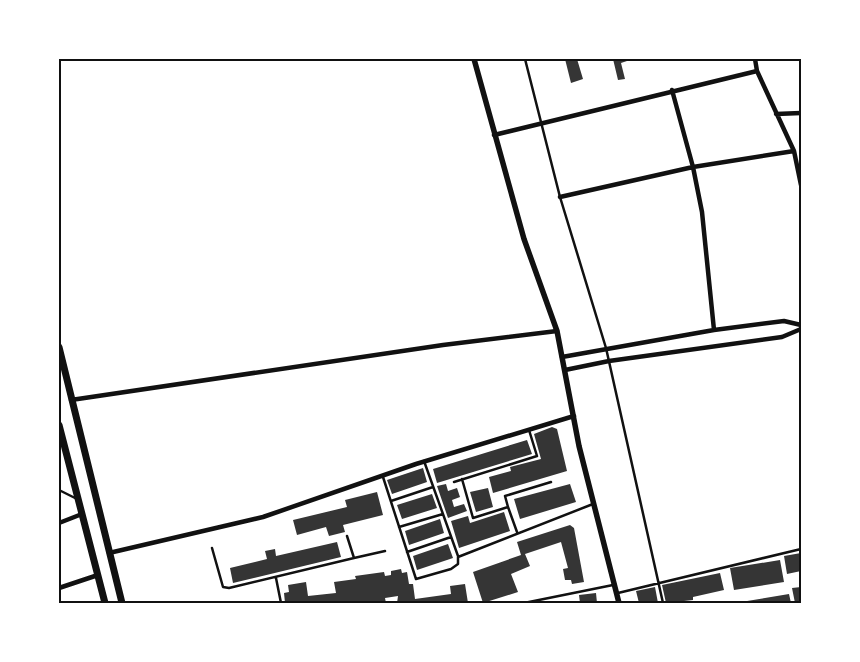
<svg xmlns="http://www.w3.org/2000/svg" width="860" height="662" viewBox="0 0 860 662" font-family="Raleway,sans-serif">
  <rect width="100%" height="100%" fill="#fff"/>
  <path fill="#353535" d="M565 59H577L583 79 571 83Z
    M613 59H627V61L621 63 625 79 618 80Z
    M552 427 557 429 567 471 493 493 489 477 511 471 510 467 541 459 534 434Z
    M527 440 532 454 437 483 433 469Z
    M423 468 427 482 392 494 387 480Z
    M446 484 448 491 457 488 460 497 452 500 454 507 464 504 467 511 448 518 437 486Z
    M570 484 576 502 520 519 514 499Z
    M488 488 493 507 476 512 470 492Z
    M377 492 383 515 343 525 345 532 329 536 326 527 297 535 293 520 347 507 345 500Z
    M432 494 437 508 402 519 397 505Z
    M504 512 510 531 459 548 451 521 468 516 470 523Z
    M440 519 444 533 409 545 405 531Z
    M570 525 574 528 584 582 572 584 571 580H565L563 569 568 568 561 542 525 554 530 566 511 574 518 592 483 603 473 572 521 555 517 542Z
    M337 542 341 557 233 583 230 568 267 559 265 551 275 549 276 556Z
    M448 544 453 558 417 570 413 556Z
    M801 553V571L787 574 784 556Z
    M780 560 784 582 734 590 730 568Z
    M401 569 402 573 407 572 409 584H413L415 599 451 594 450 586 465 584 468 603H397L398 596 385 598 386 603H360V601L341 603H285L284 593 289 592 288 585 306 582 308 596 336 593 334 582 356 579 355 576 384 572 385 576 391 575V571Z
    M720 573 724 590 693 597V600L666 603 662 585Z
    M655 587 658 603H639L636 591Z
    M801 587V603H795L792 588Z
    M596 593 597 603H580L579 595Z
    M789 594 791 603H741V602Z"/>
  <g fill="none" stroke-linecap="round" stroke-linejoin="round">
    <path stroke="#111" stroke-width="2.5" d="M525 59 560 197 606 348 663 603
      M424 461 458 556
      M383 477 416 579 451 569 458 564V557L593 504
      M462 479 473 518 508 507 505 496 551 482
      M454 482 537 456 529 430
      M59 490 77 499
      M391 501 433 487
      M508 507 517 532
      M399 527 443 514
      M212 548 223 587 229 588 354 558 347 536
      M407 552 451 537
      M354 558 385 551
      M276 578 281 603
      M618 593 801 549
      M524 603 613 585"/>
    <path stroke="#111" stroke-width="4.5" d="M755 59 757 71 794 151 801 185
      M672 90 693 167 702 212 714 330
      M776 114 801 113
      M494 135 757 71
      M560 197 693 167 794 151
      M562 357 714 330 784 321 801 325
      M565 370 609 361 782 337 801 329
      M71 400 443 345 557 331
      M59 523 82 514
      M109 553 263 517 416 464 574 416
      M59 588 98 575"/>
    <path stroke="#111" stroke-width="5.5" d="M474 59 524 239 557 331 579 446 619 603"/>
    <path stroke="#111" stroke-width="7" d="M59 347 122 603
      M59 425 105 603"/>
  </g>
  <rect width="860" height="662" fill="none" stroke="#ffffff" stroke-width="120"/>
  <rect x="60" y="60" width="740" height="542" fill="none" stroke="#111" stroke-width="2"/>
</svg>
